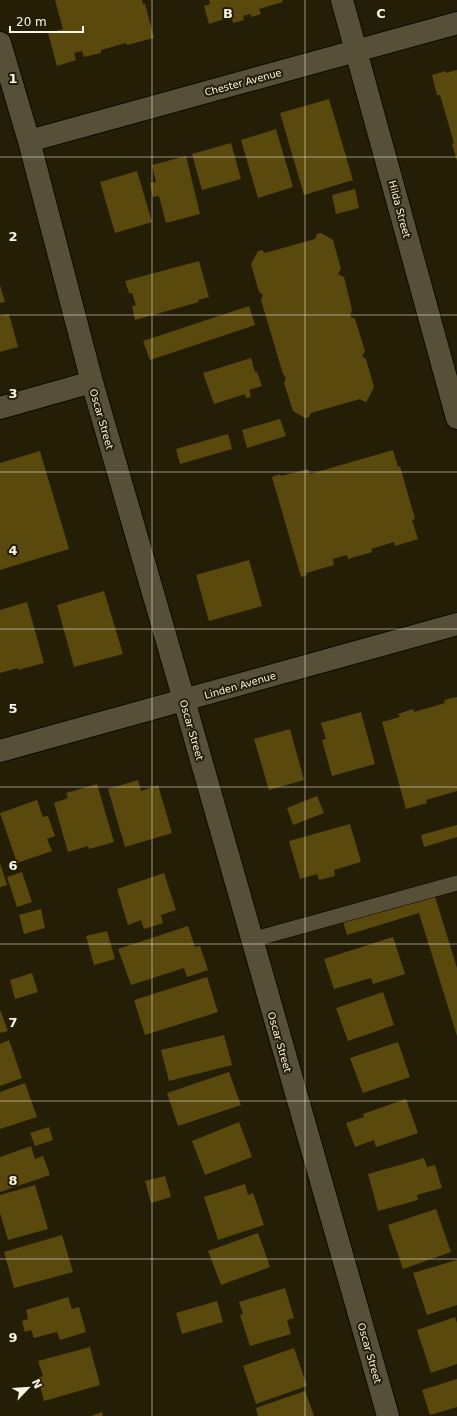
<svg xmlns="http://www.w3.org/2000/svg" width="457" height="1416" viewBox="0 0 457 1416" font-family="'DejaVu Sans',sans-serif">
  <rect width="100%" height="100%" fill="#251e07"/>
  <path fill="#59490d" d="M55 0H142L143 4H145L154 38 127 45 126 43 101 50V53L84 57 82 51 74 53 76 60 57 66 48 33 63 29Z
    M209 0H282L283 2 259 9 261 14 252 17 250 14 243 16 244 20 233 23 231 17 209 24 204 6 210 4Z
    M457 70V161L452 144 454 143 440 95H437L432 75 446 71V73Z
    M329 99 353 180 304 195 280 113Z
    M276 129 293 187 258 198 241 140Z
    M231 143 241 179 202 190 192 154Z
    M186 156 200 214 166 223 159 196 153 197 150 183 156 182 152 165Z
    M137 171 152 222 115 233 100 182Z
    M355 189 359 208 336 214 332 195Z
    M321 233 333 240 341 269 338 274 344 277 352 310 350 316 355 319 365 351 362 356 366 359 374 387 367 401 365 402 360 399 311 413 309 417 305 418 293 411 284 383 286 378 283 374 261 300 263 295 259 292 251 264 258 251 262 250 265 253 315 239 317 234Z
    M199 261 209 297 198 300 199 302 135 320 132 306 136 305 132 293H129L125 281Z
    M0 285 5 302 0 303Z
    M249 306 255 325 150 360 143 341Z
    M9 314 18 347 0 352V316Z
    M251 358 255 372H257L262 386 249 390 251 397 246 398 245 394 214 404 203 373Z
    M280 419 286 436 247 448 242 430Z
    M228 434 232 449 180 464 176 449Z
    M393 450 398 467 400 466 415 519 412 520 418 539 395 546 394 542 371 549 372 552 348 559 347 555 333 559 334 565 306 573 307 575 301 577 272 477 280 474 281 476 308 469 310 474Z
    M40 451 69 549 0 570V463Z
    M249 560 262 606 209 621 196 575Z
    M104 591 123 654 74 667 57 605Z
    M27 602 44 663 18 670V668L0 673V610Z
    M457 697V791L426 800 427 803 406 809 382 722 400 717 398 714 413 709 414 712 445 703 444 700Z
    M361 712 375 764 332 776 322 740 326 739 321 723Z
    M290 729 304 780 269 790 254 739Z
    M138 780 141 791 158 785 172 833 125 847 108 789Z
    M97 784 114 842 89 849 88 846 68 852 54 803 68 798 66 793Z
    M317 796 324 813 293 825 287 808Z
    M37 800 43 817 48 816 55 836 47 839 52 851 17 863 0 813Z
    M350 824 361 862 334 870 335 876 319 880 317 874 300 879 289 841Z
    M457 825V837L424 847 421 835Z
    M0 863 7 885 0 887Z
    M22 872 32 902 17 907 7 877Z
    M164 873 176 910 161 915 163 923 144 929 141 920 128 925 117 889Z
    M433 890 457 968V1036L419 913 347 935 342 918Z
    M41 909 45 928 24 934 19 915Z
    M188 926 195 947 200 946 208 970 187 977 184 968 131 985 118 949Z
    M107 931 115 959 94 965 86 936Z
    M393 937 405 974 373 984 371 978 334 989 324 959Z
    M32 973 38 992 15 999 10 980Z
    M207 977 218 1012 145 1035 134 1000Z
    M383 992 394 1025 348 1041 336 1008Z
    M0 1010 8 1031 0 1033Z
    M224 1035 232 1065 169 1081 161 1050Z
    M9 1040 22 1078 0 1086V1044Z
    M398 1042 410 1077 363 1093 350 1058Z
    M229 1072 241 1105 178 1126 167 1093Z
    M25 1083 37 1117 0 1129V1092Z
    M406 1099 418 1133 376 1147 374 1140 355 1147 346 1123 364 1117 363 1114Z
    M239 1122 252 1157 205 1175 192 1141Z
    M49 1127 53 1140 35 1146 30 1133Z
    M31 1146 35 1159 43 1156 50 1175 0 1192V1157Z
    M424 1158 427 1167 435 1165 442 1188 417 1195 418 1200 378 1211 368 1174Z
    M165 1176 171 1197 151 1203 145 1181Z
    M245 1184 248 1195 253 1193 264 1225 218 1240 204 1197Z
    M35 1185 48 1229 8 1240 0 1213V1195Z
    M436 1209 451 1252 403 1269 388 1225Z
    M258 1233 270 1267 221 1285 208 1251Z
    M62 1235 73 1272 14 1288 4 1252Z
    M457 1260V1305L427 1315 413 1273Z
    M285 1288 294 1318 287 1320 291 1334 250 1346 240 1315 243 1314 239 1302Z
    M68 1297 72 1309 79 1307 86 1332 60 1340 57 1332 34 1338 31 1330 25 1332 22 1321 28 1319 26 1310Z
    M217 1301 223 1322 182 1334 176 1313Z
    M455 1317 457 1323V1364L431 1373 417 1330Z
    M90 1347 100 1385 44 1401 38 1378 43 1376 38 1361Z
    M294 1348 307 1386 256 1404 243 1366Z
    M457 1379V1407L430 1415 422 1390Z
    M305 1391 314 1416H258L256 1408Z
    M102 1412 103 1416H91Z"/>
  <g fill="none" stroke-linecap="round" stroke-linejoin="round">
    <g stroke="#0e0800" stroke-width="16">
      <path id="lane" d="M251 940 457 883"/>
    </g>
    <g stroke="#0e0800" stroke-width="24">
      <path id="street" d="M342 0 457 418
        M0 43 29 141 92 382 184 700 388 1416
        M29 141 457 23
        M0 408 92 382
        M0 751 457 624"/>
    </g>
    <use href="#lane" stroke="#574f37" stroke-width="15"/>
    <use href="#street" stroke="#574f37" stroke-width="22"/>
  </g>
  <path fill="none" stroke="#f8f4e6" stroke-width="1" stroke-opacity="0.55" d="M152 0V1416M305 0V1416M0 157H457M0 315H457M0 472H457M0 629H457M0 787H457M0 944H457M0 1101H457M0 1259H457"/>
  <g text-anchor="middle" stroke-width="4" stroke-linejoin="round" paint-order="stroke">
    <g font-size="10" fill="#f8f4e6" stroke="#251e07">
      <text transform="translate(243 82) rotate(-15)" y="4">Chester Avenue</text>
      <text transform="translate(400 209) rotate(75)" y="4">Hilda Street</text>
      <text transform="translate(102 419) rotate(74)" y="4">Oscar Street</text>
      <text transform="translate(240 685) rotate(-16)" y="4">Linden Avenue</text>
      <text transform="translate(192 730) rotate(74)" y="4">Oscar Street</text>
      <text transform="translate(280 1042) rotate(74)" y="4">Oscar Street</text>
      <text transform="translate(370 1353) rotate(74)" y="4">Oscar Street</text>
    </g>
  </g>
  <g font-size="13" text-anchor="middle" font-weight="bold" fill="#f8f4e6" stroke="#251e07" stroke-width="4" stroke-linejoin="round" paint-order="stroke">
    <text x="228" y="18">B</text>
    <text x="381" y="18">C</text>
    <text x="13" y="83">1</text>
    <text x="13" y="241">2</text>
    <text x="13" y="398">3</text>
    <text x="13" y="555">4</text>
    <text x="13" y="713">5</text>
    <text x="13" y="870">6</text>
    <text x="13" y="1027">7</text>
    <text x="13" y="1185">8</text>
    <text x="13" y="1342">9</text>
  </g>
  <g transform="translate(28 1388) rotate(65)" stroke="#251e07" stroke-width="3" paint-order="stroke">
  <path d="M0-3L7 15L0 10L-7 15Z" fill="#f8f4e6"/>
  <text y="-6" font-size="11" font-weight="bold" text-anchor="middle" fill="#f8f4e6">N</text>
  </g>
  <path d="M10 26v6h73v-6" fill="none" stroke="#f8f4e6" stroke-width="2"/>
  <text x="16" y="26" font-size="12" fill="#f8f4e6" stroke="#251e07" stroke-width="3" paint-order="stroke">20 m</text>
</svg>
